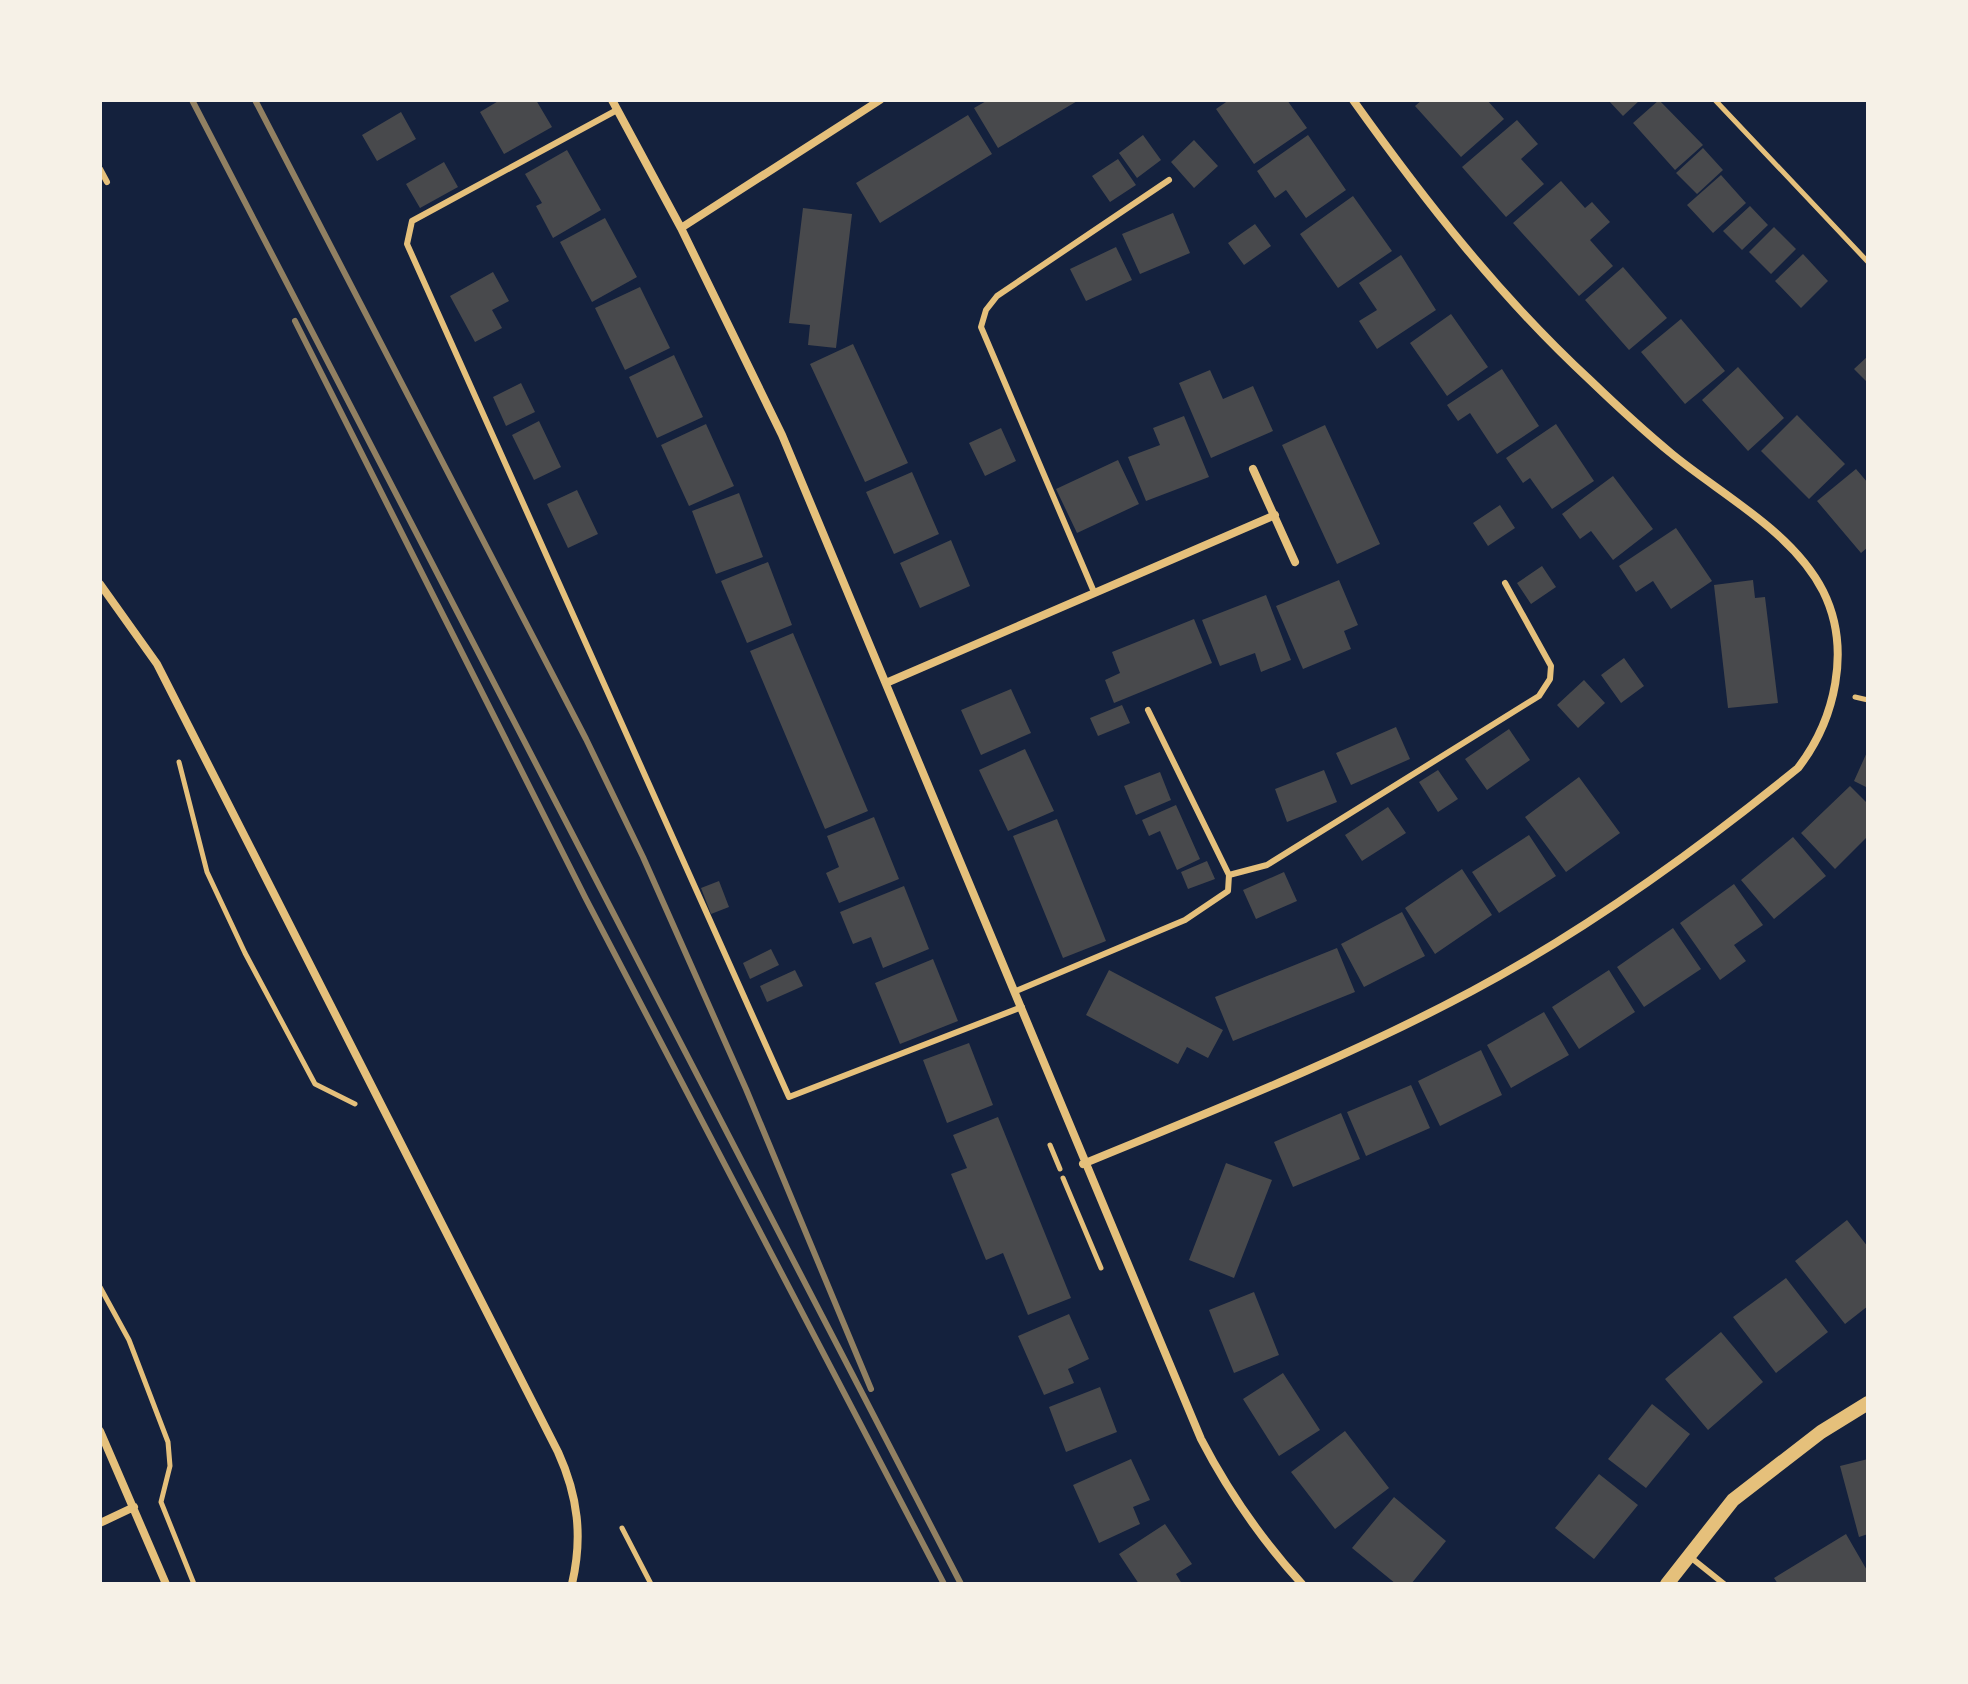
<svg xmlns="http://www.w3.org/2000/svg" width="1968" height="1684" viewBox="0 0 1968 1684" font-family="Lora,serif">
  <rect width="100%" height="100%" fill="#14213d"/>
  <path fill="#48494c" d="M500 100H536L552 127 504 154 480 112Z
    M988 100H1079L998 148 974 108Z
    M1229 100H1287L1307 128 1254 164 1216 109Z
    M1422 100H1487L1504 119 1461 157 1415 106Z
    M1608 100H1640L1623 116Z
    M1659 100 1703 145 1675 170 1633 123Z
    M401 112 416 139 377 161 362 135Z
    M968 115 992 154 880 223 856 183Z
    M1517 120 1538 144 1521 159 1544 184 1506 217 1462 167Z
    M1143 135 1161 160 1137 178 1119 153Z
    M1308 135 1346 190 1306 218 1286 190 1275 198 1257 171Z
    M1194 140 1218 166 1194 188 1171 162Z
    M1703 148 1723 170 1697 194 1676 173Z
    M567 150 601 210 553 238 536 206 542 203 525 174Z
    M1118 159 1136 185 1110 202 1092 176Z
    M444 162 458 187 420 208 406 184Z
    M1721 175 1746 203 1713 233 1687 205Z
    M1561 181 1585 208 1592 202 1610 222 1590 240 1613 266 1579 296 1513 223Z
    M1353 196 1392 251 1338 288 1300 234Z
    M1750 206 1768 225 1742 250 1723 231Z
    M803 208 852 214 836 348 808 345 810 325 789 323Z
    M1173 213 1190 253 1140 274 1122 234Z
    M605 218 637 277 592 302 560 242Z
    M1255 224 1271 246 1244 265 1228 243Z
    M1774 227 1796 249 1771 274 1749 252Z
    M1116 247 1132 280 1086 301 1070 269Z
    M1803 254 1828 281 1801 308 1775 281Z
    M1401 255 1436 310 1377 349 1359 321 1377 310 1359 283Z
    M1623 267 1667 318 1629 350 1585 300Z
    M493 272 509 301 492 310 502 328 475 342 450 296Z
    M640 287 670 348 625 370 595 308Z
    M1451 314 1488 367 1447 396 1410 343Z
    M1681 319 1725 371 1685 404 1641 352Z
    M853 344 908 463 865 482 810 364Z
    M674 355 703 417 657 438 629 377Z
    M1868 356V383L1854 369Z
    M1738 367 1784 418 1748 451 1702 400Z
    M1502 369 1539 426 1497 454 1470 413 1458 421 1447 405Z
    M1210 370 1223 399 1253 386 1273 431 1211 458 1179 383Z
    M521 383 535 412 506 426 493 397Z
    M1797 415 1845 464 1809 499 1761 451Z
    M1184 416 1209 477 1146 501 1128 457 1160 445 1153 428Z
    M539 421 561 467 534 480 512 435Z
    M706 424 734 486 689 506 661 445Z
    M1556 424 1594 481 1552 509 1530 478 1523 483 1506 458Z
    M1325 425 1380 544 1337 564 1282 445Z
    M1001 428 1016 461 985 476 969 443Z
    M1118 460 1139 504 1077 533 1056 489Z
    M1856 469 1868 483V547L1861 553 1817 501Z
    M912 472 939 534 894 554 866 492Z
    M1613 476 1653 529 1613 560 1591 531 1580 539 1562 514Z
    M577 490 598 534 568 548 547 504Z
    M739 493 763 557 716 574 692 511Z
    M1500 505 1515 528 1488 546 1473 523Z
    M1676 528 1712 581 1671 609 1653 581 1636 592 1619 566Z
    M951 540 970 586 920 608 900 563Z
    M768 562 792 625 747 643 721 581Z
    M1542 566 1556 587 1531 604 1517 583Z
    M1339 580 1358 625 1344 631 1351 649 1303 669 1276 606Z
    M1753 580 1755 598 1765 597 1778 703 1728 708 1714 585Z
    M1266 595 1291 660 1261 672 1255 653 1220 666 1202 620Z
    M1194 619 1212 663 1114 703 1105 680 1120 673 1112 652Z
    M793 633 868 811 825 829 750 651Z
    M1624 658 1644 686 1621 703 1601 675Z
    M1584 680 1605 703 1578 728 1557 705Z
    M1011 689 1031 733 981 755 961 710Z
    M1122 705 1130 723 1098 736 1090 718Z
    M1396 727 1410 759 1351 785 1336 753Z
    M1509 729 1530 760 1487 790 1465 759Z
    M1025 749 1054 811 1008 831 979 770Z
    M1868 750V788L1854 781Z
    M1324 770 1337 802 1287 822 1275 789Z
    M1438 770 1458 799 1438 812 1419 782Z
    M1160 772 1171 800 1136 815 1124 786Z
    M1579 777 1620 833 1566 872 1525 817Z
    M1850 786 1868 804V836L1835 869 1801 833Z
    M1176 805 1200 859 1177 870 1160 831 1149 836 1142 820Z
    M1388 807 1406 833 1362 861 1345 835Z
    M874 817 899 879 839 903 826 873 839 867 827 836Z
    M1057 819 1106 941 1063 958 1013 836Z
    M1529 835 1556 876 1499 913 1472 872Z
    M1793 837 1826 876 1774 919 1741 880Z
    M1207 861 1215 879 1188 889 1181 872Z
    M1462 869 1492 915 1435 954 1405 908Z
    M1284 872 1297 901 1256 919 1243 890Z
    M719 881 729 907 711 914 701 888Z
    M1734 884 1763 925 1734 945 1746 961 1720 980 1680 923Z
    M904 886 929 949 883 968 871 937 853 944 840 912Z
    M1402 912 1425 956 1364 987 1341 944Z
    M1673 928 1701 969 1644 1007 1617 967Z
    M1337 948 1355 992 1233 1041 1215 997Z
    M771 949 779 965 750 979 743 963Z
    M933 959 958 1021 900 1044 875 983Z
    M795 970 803 986 767 1002 760 986Z
    M1109 970 1223 1030 1208 1058 1187 1047 1178 1064 1086 1015Z
    M1609 970 1635 1012 1579 1049 1552 1007Z
    M1544 1012 1569 1055 1511 1088 1487 1045Z
    M969 1043 993 1105 947 1123 923 1060Z
    M1481 1050 1502 1095 1440 1126 1418 1081Z
    M1411 1085 1430 1128 1366 1156 1347 1112Z
    M1341 1113 1360 1159 1293 1187 1274 1142Z
    M998 1117 1071 1298 1028 1315 1003 1253 986 1260 951 1174 967 1168 953 1135Z
    M1226 1163 1272 1180 1234 1278 1189 1260Z
    M1847 1220 1868 1247V1306L1845 1324 1795 1261Z
    M1786 1278 1828 1332 1776 1373 1733 1317Z
    M1254 1292 1279 1355 1234 1373 1209 1310Z
    M1069 1314 1089 1359 1068 1369 1074 1383 1044 1395 1018 1336Z
    M1721 1332 1763 1382 1708 1430 1665 1379Z
    M1283 1373 1320 1430 1279 1456 1243 1399Z
    M1100 1387 1117 1432 1066 1452 1049 1407Z
    M1652 1404 1690 1434 1646 1488 1608 1459Z
    M1345 1431 1389 1488 1335 1529 1291 1472Z
    M1131 1459 1150 1500 1133 1507 1140 1524 1099 1543 1073 1485Z
    M1868 1459V1534L1859 1537 1840 1466Z
    M1599 1474 1638 1505 1594 1559 1555 1528Z
    M1394 1497 1446 1541 1411 1584H1396L1352 1548Z
    M1165 1524 1192 1564 1176 1574 1182 1584H1139L1119 1554Z
    M1846 1534 1868 1572V1584H1778L1774 1578Z"/>
  <g fill="none" stroke-linecap="round" stroke-linejoin="round">
    <path stroke="#e5c07b" stroke-width="5" d="M1715 100 1868 262
      M1855 697 1868 700
      M179 762 207 872 245 953 315 1084 355 1104
      M1050 1145 1060 1169
      M1063 1178 1101 1268
      M100 1287 129 1340 168 1442 170 1466 161 1502 194 1584
      M622 1528 651 1584"/>
    <path stroke="#e5c07b" stroke-width="6" d="M617 110 412 221 407 244 789 1097 1022 1007
      M100 169 107 182
      M1094 592 981 327 986 310 997 296 1169 180
      M1229 875 1267 865 1539 696 1550 679 1551 666 1505 583
      M1016 991 1185 920 1228 891 1229 875 1148 710
      M1689 1556 1724 1584"/>
    <path stroke="#e5c07b" stroke-width="8" d="M612 100 681 228 782 435 1201 1439C1229 1493 1261 1539 1302 1584
      M681 228 880 100
      M1253 469 1295 562
      M100 584 157 664 558 1452C578 1496 583 1537 572 1584
      M886 683 1275 515
      M1083 1164C1214 1110 1347 1058 1472 991 1588 929 1696 851 1798 768 1835 720 1852 649 1823 591 1793 532 1722 495 1672 454 1644 431 1617 406 1591 381 1500 297 1425 201 1353 100
      M100 1431 166 1584
      M100 1523 134 1507"/>
    <path stroke="#e5c07b" stroke-width="14" d="M1667 1584 1733 1500 1821 1432 1868 1403"/>
    <path stroke="#918062" stroke-width="6" d="M192 100 961 1584
      M255 100 586 739 643 857 746 1089 871 1389
      M295 321 586 899 944 1584"/>
  </g>
  <rect width="1968" height="1684" fill="none" stroke="#f6f1e7" stroke-width="204"/>
</svg>
